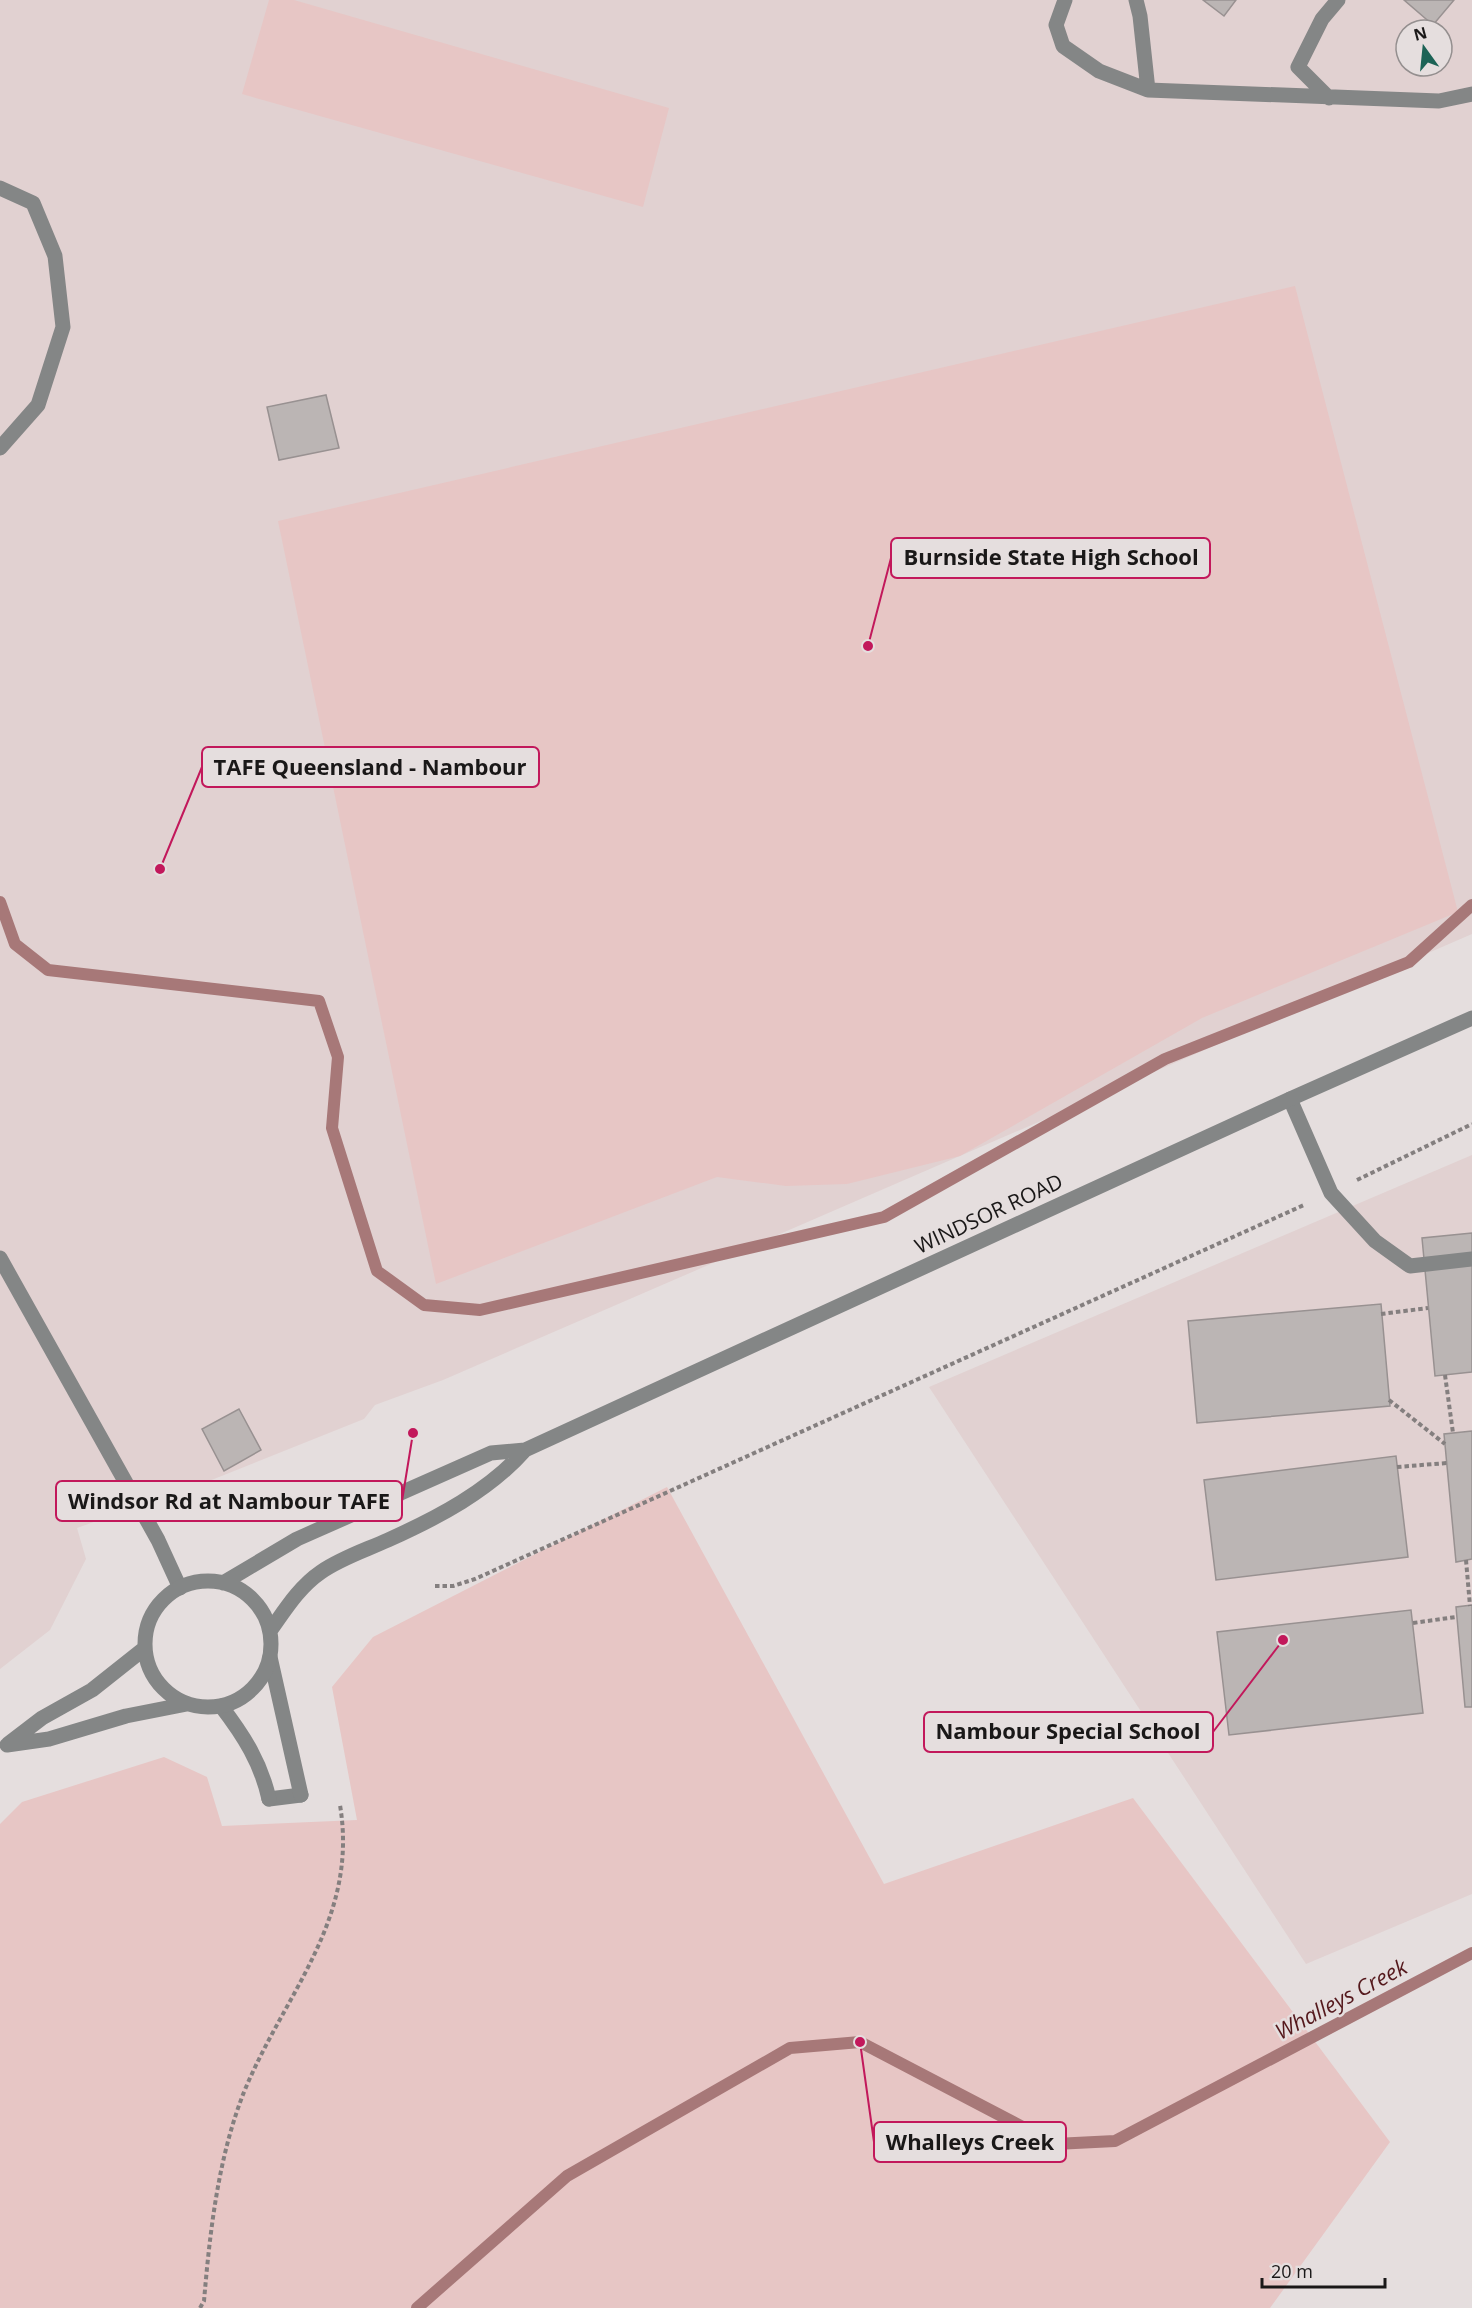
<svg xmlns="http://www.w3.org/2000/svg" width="1472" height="2308" viewBox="0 0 1472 2308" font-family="'Open Sans',sans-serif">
  <rect width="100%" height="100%" fill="#e5dede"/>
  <path fill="#e1d1d1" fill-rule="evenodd" d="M0 0H1472V934L443 1380 375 1405 364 1419 209 1481 77 1528 86 1559 50 1630 0 1669ZM1406 30H1442V66H1406Z
    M1472 1155V1894L1306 1964 929 1387Z"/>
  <path fill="#e7c6c5" d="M269 0H294L669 108 643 207 242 94Z
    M1295 286 1458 912 1202 1018 960 1156 847 1184 786 1186 717 1177 436 1284 278 521Z
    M667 1487 884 1884 1133 1798 1390 2142 1270 2308H0V1824L22 1802 164 1757 207 1777 222 1826 357 1820 332 1687 373 1637Z"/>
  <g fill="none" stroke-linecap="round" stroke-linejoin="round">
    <path stroke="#a77878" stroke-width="12" d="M0 902 15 944 48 970 319 1001 338 1057 332 1128 377 1271 424 1305 480 1310 884 1217 1165 1059 1409 962 1472 905
      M417 2308 567 2176 790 2048 860 2042 1055 2144 1115 2141 1472 1953"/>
  </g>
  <path fill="#bbb5b4" stroke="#989191" stroke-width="1.5" d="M1203 0H1236L1224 16Z
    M1404 0H1454L1433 25Z
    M326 395 339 448 279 460 267 407Z
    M1472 1233V1372L1435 1376 1422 1238Z
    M1381 1304 1390 1406 1197 1423 1188 1321Z
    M239 1409 261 1450 224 1471 202 1429Z
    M1472 1431V1559L1456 1562 1444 1434Z
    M1396 1456 1408 1557 1216 1580 1204 1480Z
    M1472 1605V1707H1465L1456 1607Z
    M1411 1610 1423 1713 1229 1735 1217 1632Z"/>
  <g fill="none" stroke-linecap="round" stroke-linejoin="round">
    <path stroke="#847f7f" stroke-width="4" stroke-dasharray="4.5 3" stroke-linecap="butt" d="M1357 1180 1472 1124
      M1381 1314 1428 1308
      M1445 1375 1453 1433
      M1389 1400 1445 1444
      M1397 1467 1447 1463
      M1466 1560 1470 1606
      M435 1586H453L475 1579 1304 1205
      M1413 1623 1456 1617
      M200 2308 204 2301C210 2231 218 2158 244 2092 284 1994 359 1920 340 1805"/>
    <path stroke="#848686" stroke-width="15" d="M1065 0 1056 25 1063 46 1099 71 1148 90 1439 101 1472 94
      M1136 0 1140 16 1148 90
      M1329 98 1298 67 1322 19 1338 0
      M0 188 33 203 55 256 63 327 38 405 0 448
      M1290 1099 1331 1193 1375 1241 1410 1266 1472 1259
      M0 1258 158 1540 180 1588
      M269 1799 301 1795"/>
    <path stroke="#848686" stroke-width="15" d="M270 1657 301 1795
      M221 1706C244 1736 261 1763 269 1799"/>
    <path stroke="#848686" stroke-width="15" d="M145 1644a63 63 0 1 1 126 0a63 63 0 1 1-126 0Z
      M223 1583 297 1539 491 1453 525 1450 1290 1099 1472 1018
      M270 1631C285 1610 299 1587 321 1572 341 1558 366 1550 388 1540 437 1518 489 1491 525 1450
      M8 1744 42 1718 92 1690 145 1648
      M7 1745 49 1739 126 1716 187 1704"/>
  </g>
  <g text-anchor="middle" stroke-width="5" stroke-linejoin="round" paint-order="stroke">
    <g font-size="21" fill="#1a1818" stroke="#e5dede">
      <text transform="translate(989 1214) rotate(-25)" y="7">WINDSOR ROAD</text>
    </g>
    <g font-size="22" font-style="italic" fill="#54181c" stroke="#e5dede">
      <text transform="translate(1341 1999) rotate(-28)" y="8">Whalleys Creek</text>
    </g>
  </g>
  <path fill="none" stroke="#c2185b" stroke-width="2" d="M868 646L891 558M160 869L202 767M413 1433L402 1501M1283 1640L1213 1732M860 2042L874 2142"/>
  <g fill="#c2185b" stroke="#e5dede" stroke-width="2">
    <circle cx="868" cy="646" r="6"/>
    <circle cx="160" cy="869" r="6"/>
    <circle cx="413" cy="1433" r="6"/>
    <circle cx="1283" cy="1640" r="6"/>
    <circle cx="860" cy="2042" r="6"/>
  </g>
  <g fill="#e5dede" stroke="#c2185b" stroke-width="2">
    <rect x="891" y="538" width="319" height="40" rx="6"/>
    <rect x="202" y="747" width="337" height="40" rx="6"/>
    <rect x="56" y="1481" width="346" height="40" rx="6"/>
    <rect x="924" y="1712" width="289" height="40" rx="6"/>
    <rect x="874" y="2122" width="192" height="40" rx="6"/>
  </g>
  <g font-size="22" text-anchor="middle" font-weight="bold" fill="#1a1818">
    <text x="1051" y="565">Burnside State High School</text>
    <text x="370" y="775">TAFE Queensland - Nambour</text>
    <text x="229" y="1509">Windsor Rd at Nambour TAFE</text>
    <text x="1068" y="1739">Nambour Special School</text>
    <text x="970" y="2150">Whalleys Creek</text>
  </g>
  <g transform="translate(1424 48) rotate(345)"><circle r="28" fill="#e5dede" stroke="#948f8f" stroke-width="1.5"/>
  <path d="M0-4.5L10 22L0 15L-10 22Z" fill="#1c6356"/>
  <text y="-9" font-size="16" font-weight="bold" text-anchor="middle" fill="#1a1818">N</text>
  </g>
  <path d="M1262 2278v9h123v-9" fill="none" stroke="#1a1818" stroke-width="3"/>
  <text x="1271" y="2278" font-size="18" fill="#1a1818" stroke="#e5dede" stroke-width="4.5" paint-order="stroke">20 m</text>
</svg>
